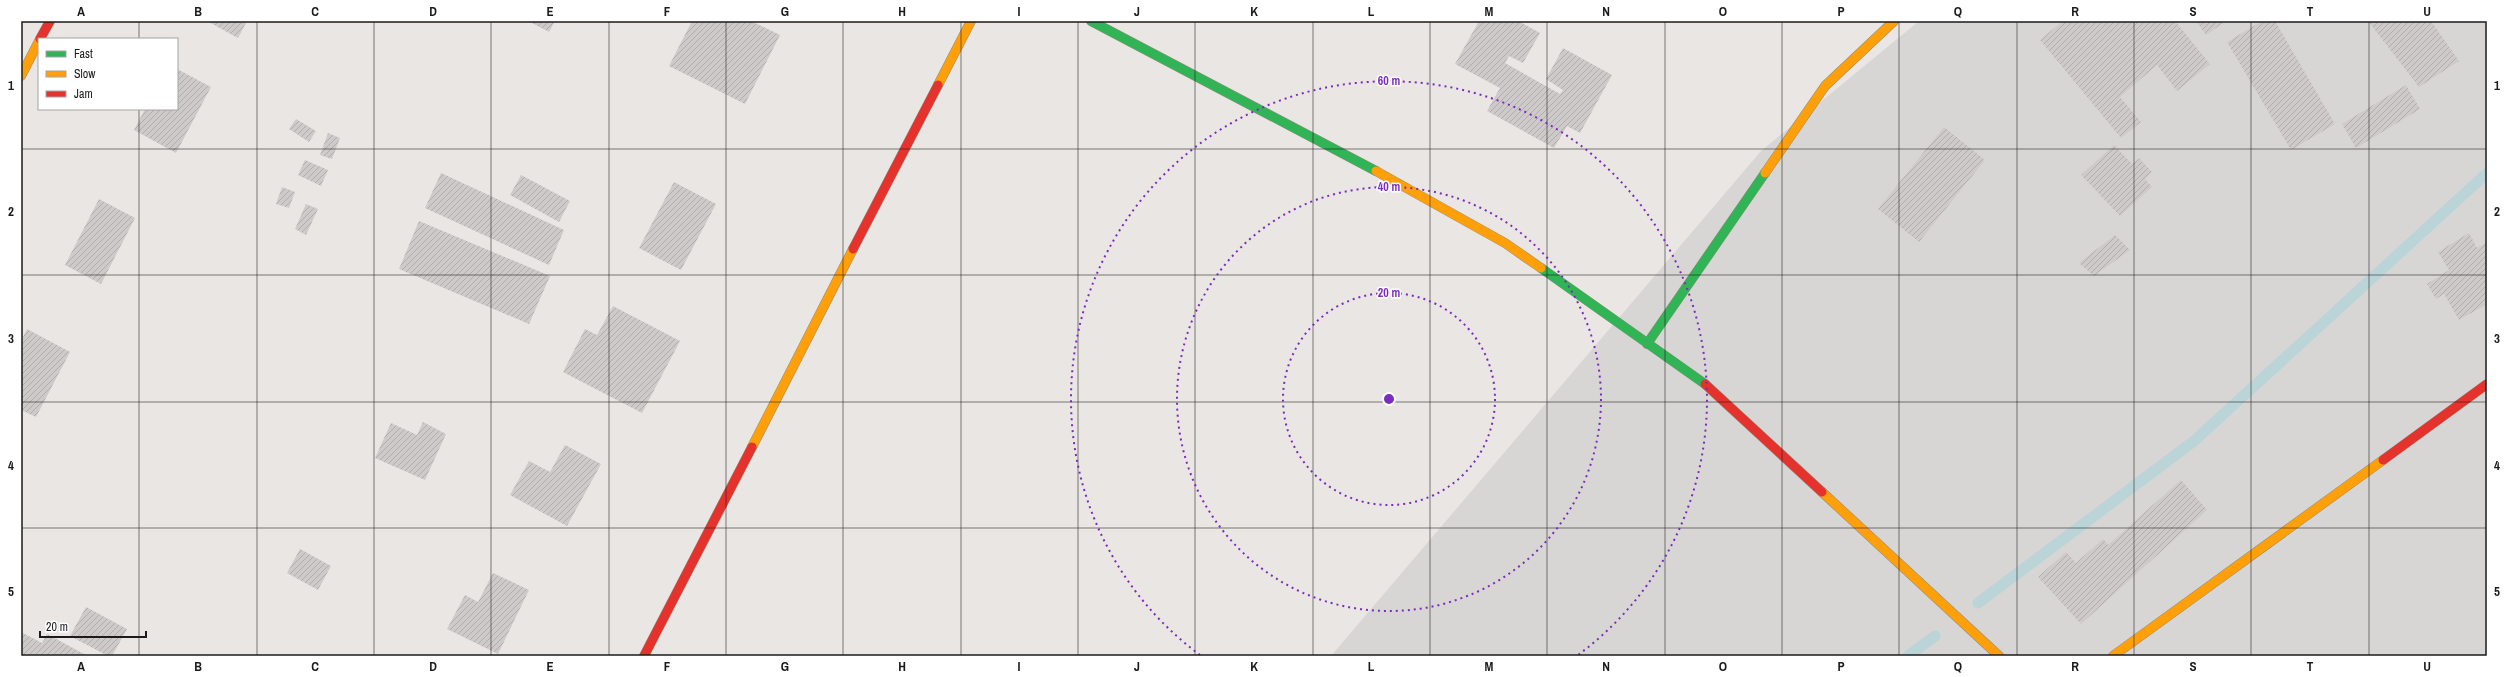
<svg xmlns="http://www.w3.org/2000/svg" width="2508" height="677" viewBox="0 0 2508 677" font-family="'Archivo Narrow',sans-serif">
  <defs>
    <pattern id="building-hatch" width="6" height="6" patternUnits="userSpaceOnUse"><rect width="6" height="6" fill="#cecac9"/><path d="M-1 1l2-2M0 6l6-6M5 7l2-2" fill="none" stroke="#b0adac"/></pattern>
  </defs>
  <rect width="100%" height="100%" fill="#e9e6e3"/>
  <path fill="#d8d6d5" d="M1919 21H2487V656H1331L1761 151Z"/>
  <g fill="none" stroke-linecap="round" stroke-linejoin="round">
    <path stroke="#bad4d8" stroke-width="11" d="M1978 603 2194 441 2487 173
      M1908 656 1935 636"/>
  </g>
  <path fill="url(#building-hatch)" d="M207 21H247L238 38Z
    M528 21H555L549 32Z
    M692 21H751L780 35 745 104 669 66Z
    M1479 21H1518L1540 33 1523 63 1509 56 1505 63 1560 94 1563 90 1546 79 1563 48 1612 75 1580 133 1567 126 1554 148 1487 111 1500 88 1455 64Z
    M2063 21H2175L2210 64 2177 91 2157 65 2120 97 2141 122 2121 138 2040 40Z
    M2196 21H2226L2206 35Z
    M2262 21H2275L2335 124 2291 150 2227 42Z
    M2368 21H2431L2459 61 2419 87Z
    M177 69 211 87 176 153 134 130 145 109H177Z
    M2406 85 2420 109 2356 148 2342 124Z
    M296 119 316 131 309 142 289 129Z
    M1944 127 1985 160 1919 242 1878 209Z
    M328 133 340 138 332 159 320 155Z
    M2114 145 2132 164 2139 158 2152 172 2145 179 2152 187 2120 216 2081 175Z
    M305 160 328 170 321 186 298 175Z
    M441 173 564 230 549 265 425 208Z
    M521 175 570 201 559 222 510 195Z
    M674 182 716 204 681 270 639 248Z
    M282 187 295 192 289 208 276 204Z
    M99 199 135 218 101 284 65 265Z
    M306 204 318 209 306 235 295 229Z
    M419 221 550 276 529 324 399 269Z
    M2469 233 2477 248 2487 242V304L2459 320 2444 294 2436 299 2427 284 2449 270 2438 252Z
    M2115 235 2130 250 2094 276 2079 263Z
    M613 306 680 341 642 413 563 372 585 329 597 335Z
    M27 329 70 352 36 417 21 410V341Z
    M423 422 446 434 425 480 375 458 391 423 417 435Z
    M565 445 601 464 567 526 510 495 529 461 550 472Z
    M2181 480 2207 510 2081 624 2038 577 2066 552 2076 563 2103 539 2108 545Z
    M300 549 331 566 318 590 287 573Z
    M493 573 529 590 498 654 447 629 465 595 478 602Z
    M86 607 127 629 112 656H108L70 636Z
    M21 632 42 643 47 634 86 655 21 656Z"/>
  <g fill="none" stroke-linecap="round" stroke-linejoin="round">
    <g stroke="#908f7e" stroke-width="10">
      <path id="fast" d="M1091 21 1376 171
        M1541 268 1705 384
        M1647 344 1765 173"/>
    </g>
    <g stroke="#908f7e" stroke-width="10">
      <path id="slow" d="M21 76 39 41
        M938 85 971 21
        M1376 171 1505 243 1541 268
        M1765 173 1825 86 1894 21
        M752 447 853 249
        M1822 492 1999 656
        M2113 656 2383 460"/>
    </g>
    <g stroke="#908f7e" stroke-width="10">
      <path id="jam" d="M40 39 50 21
        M853 249 938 85
        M1705 384 1822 492
        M2383 460 2487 384
        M644 656 752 447"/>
    </g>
    <use href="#fast" stroke="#30b455" stroke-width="9"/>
    <use href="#slow" stroke="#ff9f0a" stroke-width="9"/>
    <use href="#jam" stroke="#e5322d" stroke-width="9"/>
  </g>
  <path fill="none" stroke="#1b1b1b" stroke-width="1" stroke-opacity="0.55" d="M139 21V39M257 21V656M374 21V656M491 21V656M609 21V656M726 21V656M843 21V656M961 21V656M1078 21V656M1195 21V656M1313 21V656M1430 21V656M1547 21V656M1665 21V656M1782 21V656M1899 21V656M2017 21V656M2134 21V656M2251 21V656M2369 21V656M139 109V656M21 149H2487M21 275H2487M21 402H2487M21 528H2487"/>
  <g fill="none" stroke="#7b2cbf" stroke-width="2" stroke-dasharray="2 4">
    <circle cx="1389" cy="399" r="106"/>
    <circle cx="1389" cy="399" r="212"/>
    <path d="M1200 655A318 318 0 1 1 1578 655"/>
  </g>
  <circle cx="1389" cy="399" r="6" fill="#7b2cbf" stroke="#fff" stroke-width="2"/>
  <g font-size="12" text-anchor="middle" font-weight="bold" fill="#7b2cbf" stroke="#fff" stroke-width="3" stroke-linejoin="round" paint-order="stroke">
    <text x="1389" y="85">60 m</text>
    <text x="1389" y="191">40 m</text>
    <text x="1389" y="297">20 m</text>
  </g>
  <rect width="2508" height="677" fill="none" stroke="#ffffff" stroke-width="44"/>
  <rect x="38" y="38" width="140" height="72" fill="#ffffff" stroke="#a4a4a4"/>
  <rect x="46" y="51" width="20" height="6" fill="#30b455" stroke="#a4a4a4"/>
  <text x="74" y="58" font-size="12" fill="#1b1b1b">Fast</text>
  <rect x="46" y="71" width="20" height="6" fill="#ff9f0a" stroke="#a4a4a4"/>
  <text x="74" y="78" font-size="12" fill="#1b1b1b">Slow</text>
  <rect x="46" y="91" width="20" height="6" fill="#e5322d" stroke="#a4a4a4"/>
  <text x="74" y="98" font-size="12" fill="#1b1b1b">Jam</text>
  <path d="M40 631v6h106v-6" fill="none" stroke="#1b1b1b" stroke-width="2"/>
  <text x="46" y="631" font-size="12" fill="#1b1b1b" stroke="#ffffff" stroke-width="3" paint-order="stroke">20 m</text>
  <rect x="22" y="22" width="2464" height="633" fill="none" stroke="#1b1b1b" stroke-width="1.5"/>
  <g font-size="13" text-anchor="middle" font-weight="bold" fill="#1b1b1b">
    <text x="81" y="16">A</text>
    <text x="198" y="16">B</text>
    <text x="315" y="16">C</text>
    <text x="433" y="16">D</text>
    <text x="550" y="16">E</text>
    <text x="667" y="16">F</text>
    <text x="785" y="16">G</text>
    <text x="902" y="16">H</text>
    <text x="1019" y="16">I</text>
    <text x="1137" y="16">J</text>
    <text x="1254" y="16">K</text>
    <text x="1371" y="16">L</text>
    <text x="1489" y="16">M</text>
    <text x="1606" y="16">N</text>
    <text x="1723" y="16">O</text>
    <text x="1841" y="16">P</text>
    <text x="1958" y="16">Q</text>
    <text x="2075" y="16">R</text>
    <text x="2193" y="16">S</text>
    <text x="2310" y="16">T</text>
    <text x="2427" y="16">U</text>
    <text x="11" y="90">1</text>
    <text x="2497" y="90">1</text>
    <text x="11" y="216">2</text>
    <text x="2497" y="216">2</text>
    <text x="11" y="343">3</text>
    <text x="2497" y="343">3</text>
    <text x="11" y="470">4</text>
    <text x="2497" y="470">4</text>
    <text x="11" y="596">5</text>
    <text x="2497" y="596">5</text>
    <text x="81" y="671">A</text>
    <text x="198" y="671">B</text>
    <text x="315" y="671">C</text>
    <text x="433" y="671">D</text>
    <text x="550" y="671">E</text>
    <text x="667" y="671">F</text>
    <text x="785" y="671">G</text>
    <text x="902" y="671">H</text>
    <text x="1019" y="671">I</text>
    <text x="1137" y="671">J</text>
    <text x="1254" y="671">K</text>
    <text x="1371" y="671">L</text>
    <text x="1489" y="671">M</text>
    <text x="1606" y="671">N</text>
    <text x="1723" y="671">O</text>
    <text x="1841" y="671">P</text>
    <text x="1958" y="671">Q</text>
    <text x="2075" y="671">R</text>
    <text x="2193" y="671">S</text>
    <text x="2310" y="671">T</text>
    <text x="2427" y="671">U</text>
  </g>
</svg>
